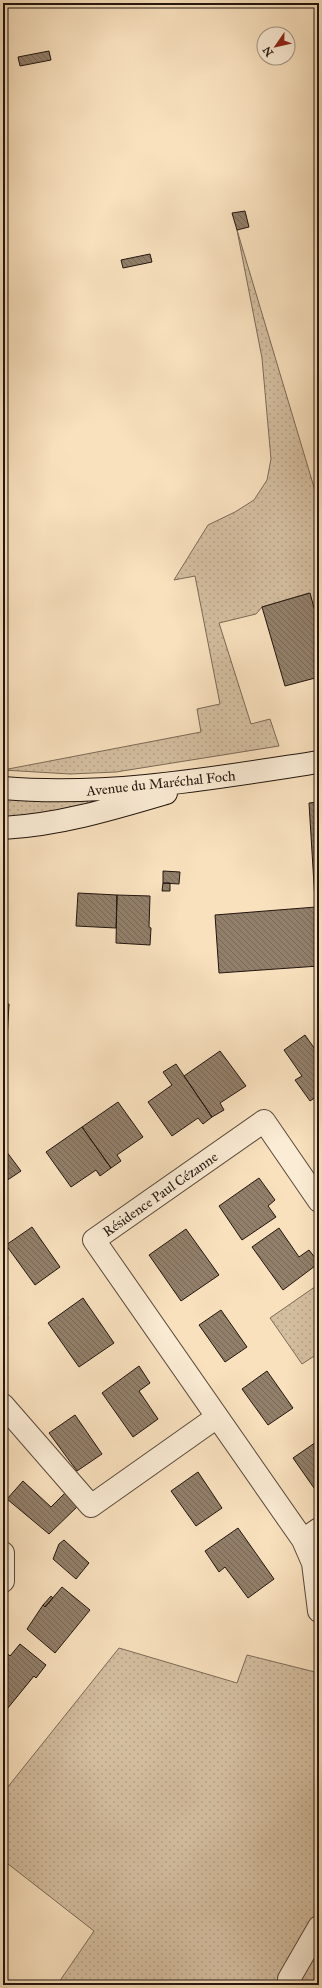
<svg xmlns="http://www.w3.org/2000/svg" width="322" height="1988" viewBox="0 0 322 1988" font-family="'IM FELL Great Primer',serif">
  <defs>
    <pattern id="green-dots" width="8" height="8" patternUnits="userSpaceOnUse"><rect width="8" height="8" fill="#d4bea0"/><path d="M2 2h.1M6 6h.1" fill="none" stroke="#b6a289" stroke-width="1.8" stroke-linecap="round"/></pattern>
    <pattern id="building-back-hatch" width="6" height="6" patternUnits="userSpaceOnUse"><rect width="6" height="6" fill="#927f6a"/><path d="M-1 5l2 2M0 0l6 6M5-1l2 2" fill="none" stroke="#776756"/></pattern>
  </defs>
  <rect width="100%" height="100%" fill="#f9e1be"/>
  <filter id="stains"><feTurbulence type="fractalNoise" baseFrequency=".005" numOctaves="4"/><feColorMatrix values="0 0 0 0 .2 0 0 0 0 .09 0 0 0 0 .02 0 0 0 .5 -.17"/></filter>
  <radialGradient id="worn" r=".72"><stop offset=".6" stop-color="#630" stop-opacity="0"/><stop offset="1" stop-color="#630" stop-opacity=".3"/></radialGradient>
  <path fill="url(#green-dots)" stroke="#7b6a57" d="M237 230 319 504V618L317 619 309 593 262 607 256 614 219 623 251 724 270 719 279 746 116 772 70 774 3 770 201 732 197 709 220 704 195 576 174 580 208 525 235 512 254 500 267 480 271 459 262 358Z
    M3 797 84 799 88 802 86 806 26 816 3 817Z
    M319 1284V1353L302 1364 270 1318Z
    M119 1648 237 1683 247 1655 315 1672 319 1669V1985H57L94 1931 3 1860V1793Z"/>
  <path fill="url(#building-back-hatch)" stroke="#22150e" d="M49 51 51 60 20 66 18 57Z
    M245 211 249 227 237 230 232 213Z
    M150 254 152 262 123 268 121 260Z
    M310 593 317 619 319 618V677L285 686 262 607Z
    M319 802V966L309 803Z
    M163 871 180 872 179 884 163 883Z
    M163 883H170V891H162Z
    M78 893 117 895 116 928 76 926Z
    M117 895 150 896 149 927 151 928 150 945 116 943Z
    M316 907 319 966 219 973 215 915Z
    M3 1004H9L5 1076H3Z
    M305 1035 319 1055V1095L310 1101 295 1080 302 1076 284 1050Z
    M220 1051 246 1086 220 1103 224 1110 212 1117 184 1076Z
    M176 1064 212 1117 203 1124 198 1118 172 1136 148 1102 172 1085 163 1072Z
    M118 1102 143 1137 117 1155 121 1161 111 1168 82 1127Z
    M82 1127 111 1168 100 1176 96 1170 71 1187 46 1152Z
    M3 1147 21 1171 3 1183Z
    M259 1178 275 1200 268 1206 276 1217 242 1240 219 1206Z
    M32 1227 60 1267 35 1285 6 1245Z
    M279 1228 299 1257 309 1250 319 1263 283 1290 252 1247Z
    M186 1229 219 1275 181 1301 149 1255Z
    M83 1298 114 1343 79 1367 48 1323Z
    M3 1310 8 1318 3 1322Z
    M221 1310 247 1347 225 1362 199 1325Z
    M139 1366 150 1383 139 1391 158 1419 133 1437 102 1393Z
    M267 1371 293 1408 268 1425 242 1389Z
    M75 1415 102 1454 77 1471 49 1433Z
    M319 1440V1485L314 1488 293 1458Z
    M198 1472 222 1508 196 1526 171 1491Z
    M23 1481 51 1507 66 1492 79 1505 49 1534 7 1499Z
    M238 1528 274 1579 248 1598 225 1567 219 1572 205 1551Z
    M64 1540 89 1563 76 1579 53 1559 59 1544Z
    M62 1587 90 1610 55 1653 27 1629 43 1605 45 1607Z
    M51 1596 53 1598 45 1607 43 1605Z
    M20 1644 46 1665 36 1678 34 1676 3 1714V1658L7 1653 10 1656Z"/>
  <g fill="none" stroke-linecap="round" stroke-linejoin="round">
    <g stroke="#58483a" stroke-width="24">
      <path id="street" d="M319 1201 264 1121 94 1240 303 1540 319 1529
        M3 1405 91 1506 217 1417
        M303 1540 313 1563 319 1611
        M3 1553V1581
        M289 1979 319 1927"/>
    </g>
    <g stroke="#22150e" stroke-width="24">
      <path id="secondary" d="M3 788C109 797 214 778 319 762
        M3 828C59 825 112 809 166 793"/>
    </g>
    <use href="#street" stroke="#fbecd5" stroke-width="22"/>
    <use href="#secondary" stroke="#fbecd5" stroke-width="22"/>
  </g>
  <g text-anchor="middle" stroke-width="3" stroke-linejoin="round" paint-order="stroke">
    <g font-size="14" fill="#22150e" stroke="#fbecd5">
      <text transform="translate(161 783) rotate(-6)" y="5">Avenue du Maréchal Foch</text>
      <text transform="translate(160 1194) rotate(-35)" y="5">Résidence Paul Cézanne</text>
    </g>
  </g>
  <rect width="322" height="1988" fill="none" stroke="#f9e1be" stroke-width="16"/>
  <rect x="4" y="4" width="314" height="1980" fill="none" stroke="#22150e" stroke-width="2"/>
  <rect x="8" y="8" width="306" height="1972" fill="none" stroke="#22150e"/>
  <g transform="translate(276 46) rotate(236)"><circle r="19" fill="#fbecd5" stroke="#a49685"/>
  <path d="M0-3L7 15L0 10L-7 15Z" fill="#8f2418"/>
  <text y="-6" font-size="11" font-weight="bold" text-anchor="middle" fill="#22150e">N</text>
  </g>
  <rect width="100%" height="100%" filter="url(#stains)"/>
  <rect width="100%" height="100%" fill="url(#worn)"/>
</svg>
